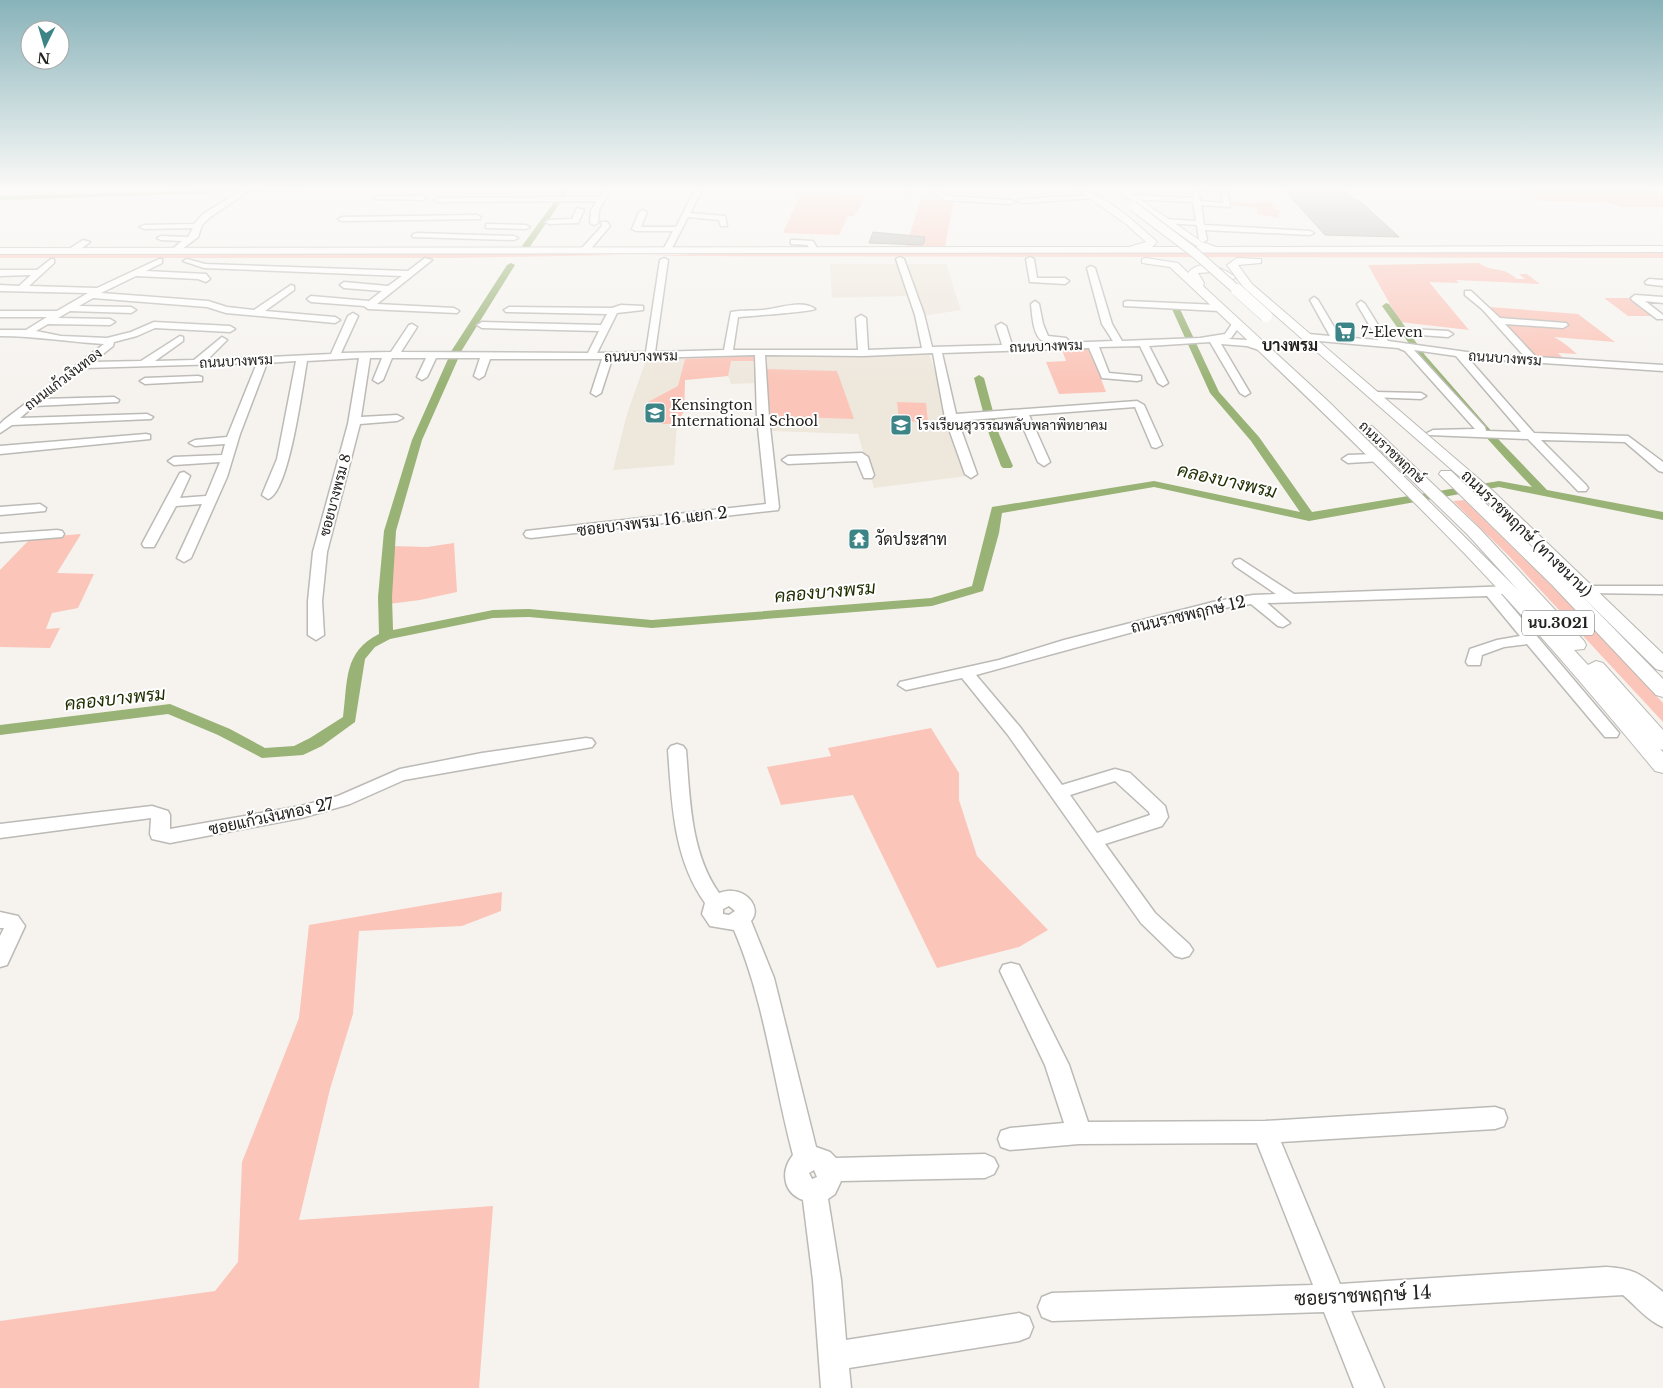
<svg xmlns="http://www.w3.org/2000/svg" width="1663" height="1388" viewBox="0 0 1663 1388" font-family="'Libre Baskerville',Sarabun,serif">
  <rect width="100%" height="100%" fill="#f6f3ef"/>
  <path fill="#eee7dc" d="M830 264H946L961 310 922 316 915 312 908 296 832 298Z
    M929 354 935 371 948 431 967 476 874 488 858 434 770 431 765 355 835 357Z
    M755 355 756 383 731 384 728 376 685 380 684 411 677 424 674 465 613 470 627 414 646 360Z"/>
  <path fill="#fbc5b9" d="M1517 190H1650L1663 196V207H1623L1604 202 1540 201 1529 198Z
    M800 194 864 195 861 206 854 216H848L839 235 783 233Z
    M921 199 954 201 945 246H906Z
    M1229 201 1255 204 1257 201 1271 202 1274 209 1280 210 1281 213H1278L1279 218 1258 214 1257 208 1231 205Z
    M1663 251V258L649 256 727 253Z
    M0 253H540L621 255 451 258H0Z
    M1479 263C1492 273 1502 265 1517 279H1525L1519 274H1527L1540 284 1456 280 1459 283 1429 282 1469 330 1400 322 1368 265Z
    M1604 298H1631L1656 316H1628Z
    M1490 307 1578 314 1615 342 1553 337C1560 339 1570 348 1577 354L1558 353 1563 358 1536 357 1503 322 1568 327 1567 324 1498 319Z
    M1061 347H1090L1101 363V379L1106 392 1059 394 1046 362 1066 361Z
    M755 356V361H731L728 376 685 380 684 411 677 424H652L648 416V402L678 386 685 359Z
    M764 369 837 371 854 419 768 416Z
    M897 402 926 403 928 422 899 421Z
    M1464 500 1564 598 1663 703V722L1509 556 1453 501Z
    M81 534 57 573 94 574 78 608 52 613 46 629 60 628 50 648 0 647V570L31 538Z
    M454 543 457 592 420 600 389 604 391 546 427 547Z
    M931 728 959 773V800L977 856 1048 930 1019 947 937 968 853 795 781 805 767 767 831 756 828 748Z
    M502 892 501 911 462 926 359 931 353 1014 330 1089 299 1220 493 1206 479 1388H0V1321L215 1291 238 1262 242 1162 299 1018 309 925Z"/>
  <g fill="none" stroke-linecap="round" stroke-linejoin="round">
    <path fill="#99b275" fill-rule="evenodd" d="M228 190H310L0 200V196Z
      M563 190H569L529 248H523L522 246Z
      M511 263 515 265 462 350 422 440 396 531 392 597 393 630 493 610 529 609 652 620 931 598 972 586 992 507 1154 481 1300 512 1251 441 1210 393 1172 309 1176 306 1180 309 1219 392 1259 437 1312 512 1499 481 1532 487C1478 430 1427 371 1382 306L1386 303 1389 304 1425 355 1500 441 1547 490 1663 512V520L1499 487 1309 521 1154 487 1002 513 999 533 983 591 932 606 652 628 529 617 493 618 390 639 375 647 365 659 355 722 322 746 303 755 262 758 218 735 168 714 0 735V725L170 704 230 729 265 748 294 746 310 738 343 717C348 681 343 652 379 634L378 597 384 531 412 440 452 350 507 265Z
      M979 375 984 378 999 434 1013 466 1011 468H1003L1001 466 989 434 974 378Z"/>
  </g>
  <path fill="#b9b8b4" stroke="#a1a19c" d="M1284 190H1345L1354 200H1359L1399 237 1325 235Z
    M873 232 925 237 924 243 922 245 869 243Z"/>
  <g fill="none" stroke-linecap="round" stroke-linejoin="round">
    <g stroke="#bcbab6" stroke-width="3">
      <path id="minor" d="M242 190H250L209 218 202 225 198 237 177 253 170 251 182 241 161 240 157 238 161 236 188 237 193 228 144 229 140 227 144 225 194 224 203 214Z
        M695 190H702L690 213 725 216 727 226H721L719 220 688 217 671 250 667 252 663 250 673 231H636L632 229 639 212 643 210 647 212 641 227H676Z
        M907 190H913V192L908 193Z
        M929 190H937L947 196 1011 200 1015 202 1011 204 945 200Z
        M1192 190H1198L1200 201 1223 203 1222 193 1225 191 1228 193 1230 207 1201 205 1204 225 1310 231 1314 233 1310 235 1205 230 1207 240 1203 242 1199 240 1197 225 1165 223 1161 221 1165 219 1196 221 1193 202 1131 199 1128 197 1131 195 1193 198Z
        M1199 190H1223L1220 192Z
        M604 191 609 192 599 210 598 223 594 225 590 223 591 210 597 201 438 202 434 200 438 198 600 197Z
        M1092 195 1094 198 1022 203 1018 201 1022 199Z
        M376 196H423L427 198 423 200 374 199Z
        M577 208 584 210 578 223 549 224 545 222 549 220 572 219Z
        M477 215 481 217 480 219 342 221 338 219 342 217Z
        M601 222H607L610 226 588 252H582V248L602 226Z
        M489 224 526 225 530 227 526 229 486 228V224Z
        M416 233 514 236 518 238 514 240 413 237 412 235Z
        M83 240 90 242 75 253H69V249Z
        M794 240 813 241 818 250 814 252 807 245 791 244V240Z
        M900 257 904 259 924 314 932 347 1002 345 996 326 1001 323 1006 326 1012 345 1063 343C1057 342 1049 343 1043 341 1033 337 1032 313 1031 304L1035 301 1039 304 1043 324 1048 336 1066 338 1068 340 1063 343 1113 341 1102 324 1087 268 1091 266 1095 268 1112 324 1122 341 1200 338 1225 334 1234 321 1237 320 1242 323 1231 338 1228 339 1248 340 1270 349 1265 352 1247 346 1221 344 1250 393 1245 396 1240 393 1210 342 1149 346 1168 383 1163 386 1158 383 1140 346 1099 347 1109 373 1141 376V380L1137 381 1102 378 1089 348 942 353 956 414 1137 401 1144 405 1162 445 1156 448 1152 447 1135 407 1029 415 1050 462 1044 466 1038 462 1018 416 958 421 977 474 971 478 965 474 945 418 933 353 863 356 765 355 769 418 779 507 778 510 531 538 526 537 524 534 526 531 766 504 757 418 755 355 612 359 601 393 596 396 591 393 602 359H490L484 376 479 379 474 376 480 358H436L427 377 422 380 417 377 426 358H392L383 380 378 383 373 380 382 358H370L361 417 397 415 403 418 397 421 360 424 327 552 322 601 324 635 316 640 308 635V601L313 552 348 424 359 358 307 361C303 383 289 494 268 499L262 495 277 459 296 361 267 363 240 434 227 477 191 558 184 562 177 558 202 504 176 506 154 547H144L142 544 180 473 184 472 190 476 180 498 206 496 220 462 174 465 168 461 174 457 222 455 225 444 195 446 189 443 195 440 227 437 257 363 84 368 43 399 114 397 119 400 118 402 34 406 20 418 147 414 153 417 151 419 12 425 0 433V424L4 420 104 344C69 342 35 336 0 336V330H26L47 317H0V311H57L88 293 0 291V285L19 286 31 275 0 276V270H37L51 259H54V263L29 286 97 288 159 259H162V263L146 271 206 274 210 279 206 282 198 279 136 276 101 293 208 301 227 307 254 310 291 285 294 286V290L265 311 335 317 340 320 335 323 226 313 207 307 93 298 79 306 131 307 136 310 131 313 70 311 58 318 110 319 115 322 110 325 48 324 36 331 61 336 107 338 131 332 154 322 230 326 235 329 230 332 155 328 137 336 114 342 113 346 93 362 141 361 180 336 183 337V341L155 361 194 360 222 337 227 340 207 360 331 354 348 316 353 313 358 316 341 353 391 352 409 325 412 324 417 327 401 352 588 353 599 331 482 328 477 325 482 322 601 325 607 314 506 312 504 310 509 307 612 308 621 305 643 306V310L617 313 597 353 646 352 660 260 664 258 668 260 655 352 724 350 731 312C741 310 752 311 763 310 777 309 802 299 815 309 811 312 748 316 738 317L733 350H858L856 318 861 315 866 318 868 350 922 348 915 315 896 259Z
        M1030 257 1034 259 1037 278H1065L1069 281 1065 284 1030 282 1026 259Z
        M425 258 432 260 377 304 454 308 459 311 457 313 368 309 364 306 311 302 307 299 311 296 369 301 382 291 344 288 340 285 344 282 388 286 402 276 204 268 183 261 187 259 205 264 408 271Z
        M1649 279 1663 280V286L1646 284 1645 282Z
        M1465 291H1471L1500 318 1566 323 1568 325 1563 328 1505 324 1536 357 1663 365V371L1468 358 1534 433 1628 436 1663 462V472L1659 471 1625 442 1541 440 1586 485 1588 488 1586 491H1578L1528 439 1429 435 1427 433 1433 430 1475 429 1405 351 1398 348 1308 340 1303 337 1308 334 1330 336 1310 300 1314 297 1318 300 1340 337 1378 340 1357 304 1361 301 1365 304 1388 341 1481 354 1525 357 1482 309 1465 295ZM1414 350 1456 356 1521 432 1486 431 1485 427Z
        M1635 295 1663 297V303L1645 301 1663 315V319H1657L1632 300 1631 298Z
        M1127 301 1219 305 1224 308 1219 311 1124 306V302Z
        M1409 329 1448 331 1453 334 1448 337 1406 334 1404 332Z
        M198 376 202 377V381L145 384 140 381 145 378Z
        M1374 392 1421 393 1426 396 1421 399 1370 397V393Z
        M146 434 150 435V439L0 454V446Z
        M862 453 868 457 874 475 872 478H864L857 461 788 464 782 460 788 456Z
        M1378 454 1382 455V461L1348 463 1342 459 1348 455Z
        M40 504 46 508 45 511 0 515V507Z
        M57 530 62 531 64 534 62 537 0 542V534Z
        M1240 559 1294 594 1512 586 1514 589 1512 592 1501 594 1619 733 1617 737H1605L1527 644 1504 647 1482 655 1480 665H1468L1466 662 1470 649 1497 640 1520 636 1487 596 1267 603 1290 623 1283 627 1278 626 1251 604 1217 609 976 675 1020 727 1062 785 1115 769 1130 773 1165 806 1168 817 1162 826 1105 844 1155 913 1189 944 1193 950 1189 956 1182 958 1175 956 1141 923 1008 735 962 678 906 690 898 685 900 682 999 660 1064 640 1217 601 1253 595 1276 594 1235 566 1233 563 1235 560ZM1115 781 1149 812 1150 815 1097 833 1070 795Z
        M1587 586H1663V594L1582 593 1580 590Z
        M586 738 592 739 595 743 592 747 404 780 350 804 301 818 170 843 152 839 150 834 151 818 0 838V824L152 806 168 811 170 815V829L301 806 338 796 400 769 482 753Z
        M677 744 683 746 686 750C690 798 690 852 719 893 723 892 728 890 732 891 747 891 762 908 751 921L774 978 816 1147 830 1152 836 1158 985 1154 994 1158 998 1166 994 1174 985 1178 841 1181 835 1194 828 1199 841 1280 846 1340 1019 1313 1029 1317 1033 1327 1029 1337 1019 1341 849 1368 851 1388H821L813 1280 803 1200C783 1193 780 1171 793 1155 773 1080 765 1002 734 930L710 926 702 914 705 903C673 858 672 803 668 750L671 746ZM729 906 735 911 729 915 723 914V909ZM814 1170 817 1177 812 1179 809 1173Z
        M0 912 18 916 25 926 7 965 0 967V936L4 928H0Z
        M1011 963 1019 965 1069 1065 1088 1122 1265 1121 1495 1107 1504 1110 1507 1118 1504 1126 1495 1129 1281 1142 1340 1284 1606 1267C1636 1269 1640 1274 1663 1292V1327C1648 1321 1636 1306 1623 1295L1351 1311 1384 1388H1354L1324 1312 1052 1321 1042 1317 1038 1307 1042 1297 1052 1293 1313 1285 1257 1143 1079 1144 1010 1150 1001 1147 998 1139 1001 1131 1010 1128 1064 1123 1045 1065 1000 971 1003 965Z"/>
    </g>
    <g stroke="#bcbab6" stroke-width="2">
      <path id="major" d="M1078 190C1101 190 1138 225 1155 240L1157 242 1152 247H1198L1116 190H1126L1202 242 1216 247 1663 246V252L0 254V248L1129 247 1146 242 1126 224Z
        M1146 258 1178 263 1188 273C1200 258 1221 267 1234 276L1235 278 1230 281 1214 272 1198 273 1204 283 1203 286 1329 402 1518 590 1468 535 1362 432 1360 429 1362 426H1372L1480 529 1584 641 1586 645 1584 649 1574 650 1588 665 1596 661 1603 663 1663 730V750L1660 749 1663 752V773L1655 771C1594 697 1532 624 1466 555 1370 456 1270 361 1170 267L1142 263V259Z
        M1237 258 1261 259V263L1238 265 1252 284 1493 491 1663 654V671L1656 669 1581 595 1663 679V697L1656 695 1552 585 1439 474 1441 471H1451L1548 562 1483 497 1244 288 1227 265Z"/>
    </g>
    <use href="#minor" fill="#fff" fill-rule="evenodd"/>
    <use href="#major" fill="#fff" fill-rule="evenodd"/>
    <g stroke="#bcbab6" stroke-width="11" stroke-linecap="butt">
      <path id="major-bridge-far1" d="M1133 206 1195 253 1238 291"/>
    </g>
    <g stroke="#bcbab6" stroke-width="13" stroke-linecap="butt">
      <path id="major-bridge" d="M1237 290 1266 316"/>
    </g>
    <use href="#major-bridge-far1" stroke="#fff" stroke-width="9"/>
    <use href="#major-bridge" stroke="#fff" stroke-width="12"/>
  </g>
  <linearGradient id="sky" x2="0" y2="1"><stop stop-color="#88b3ba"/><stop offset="0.49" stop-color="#fbfaf8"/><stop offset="1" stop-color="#fbfaf8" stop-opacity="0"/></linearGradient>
  <rect width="1663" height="384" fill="url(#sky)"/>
  <defs>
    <g id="supermarket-square" transform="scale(1.125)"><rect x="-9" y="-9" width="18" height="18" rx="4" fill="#3c8485" stroke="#fff"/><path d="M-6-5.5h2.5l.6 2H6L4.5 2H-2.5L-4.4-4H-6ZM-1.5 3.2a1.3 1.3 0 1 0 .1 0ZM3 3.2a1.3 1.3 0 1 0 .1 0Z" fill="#fff"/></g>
    <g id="school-square" transform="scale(1.125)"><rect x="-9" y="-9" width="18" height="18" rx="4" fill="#3c8485" stroke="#fff"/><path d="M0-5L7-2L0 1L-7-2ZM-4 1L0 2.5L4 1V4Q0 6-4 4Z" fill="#fff"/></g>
    <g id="temple-square" transform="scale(1.125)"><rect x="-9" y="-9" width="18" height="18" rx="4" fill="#3c8485" stroke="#fff"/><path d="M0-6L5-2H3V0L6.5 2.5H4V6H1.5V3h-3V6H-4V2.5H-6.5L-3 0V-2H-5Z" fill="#fff"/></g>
  </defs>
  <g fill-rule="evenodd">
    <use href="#supermarket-square" x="1345" y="332"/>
    <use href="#school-square" x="655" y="413"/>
    <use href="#school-square" x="901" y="425"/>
    <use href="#temple-square" x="859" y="539"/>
  </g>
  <g text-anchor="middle" stroke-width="4" stroke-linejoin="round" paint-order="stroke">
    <g font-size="14" fill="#22211f" stroke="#fff" text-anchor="start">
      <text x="1361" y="337">7-Eleven</text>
      <text x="671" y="410">Kensington<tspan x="671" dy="16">International School</tspan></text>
      <text x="917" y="430">โรงเรียนสุวรรณพลับพลาพิทยาคม</text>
    </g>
    <g font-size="14" fill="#22211f" stroke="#fff">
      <text transform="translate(1046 346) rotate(-2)" y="5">ถนนบางพรม</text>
      <text transform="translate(641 356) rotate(-1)" y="5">ถนนบางพรม</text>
      <text transform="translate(1505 358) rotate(4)" y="5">ถนนบางพรม</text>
      <text transform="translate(236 361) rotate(-3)" y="5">ถนนบางพรม</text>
      <text transform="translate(63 379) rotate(-37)" y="5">ถนนแก้วเงินทอง</text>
      <text transform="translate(1392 452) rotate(43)" y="5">ถนนราชพฤกษ์</text>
      <text transform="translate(335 495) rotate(-75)" y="5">ซอยบางพรม 8</text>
    </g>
    <rect fill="#fff" stroke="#646462" stroke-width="1" x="1522" y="610.5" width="72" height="25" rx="4"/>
    <g font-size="15" font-weight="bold" fill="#22211f">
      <text x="1558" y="628">นบ.3021</text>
    </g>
    <g font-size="16" font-weight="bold" fill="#22211f" stroke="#fff">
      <text x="1290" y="351">บางพรม</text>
    </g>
    <g font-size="16" fill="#22211f" stroke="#fff">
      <text transform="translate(652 521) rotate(-7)" y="6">ซอยบางพรม 16 แยก 2</text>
      <text transform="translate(1527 533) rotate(44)" y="6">ถนนราชพฤกษ์ (ทางขนาน)</text>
      <text transform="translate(1188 614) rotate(-13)" y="6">ถนนราชพฤกษ์ 12</text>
      <text transform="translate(271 816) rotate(-12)" y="6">ซอยแก้วเงินทอง 27</text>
    </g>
    <g font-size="16" fill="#22211f" stroke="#fff" text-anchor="start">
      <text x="875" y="545">วัดประสาท</text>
    </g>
    <g font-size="18" font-style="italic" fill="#202f01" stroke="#fff">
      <text transform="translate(1227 481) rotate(13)" y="6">คลองบางพรม</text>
      <text transform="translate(825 592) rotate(-5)" y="6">คลองบางพรม</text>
      <text transform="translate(115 699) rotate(-6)" y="6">คลองบางพรม</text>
    </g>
    <g font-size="19" fill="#22211f" stroke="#fff">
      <text transform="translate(1363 1295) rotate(-3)" y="7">ซอยราชพฤกษ์ 14</text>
    </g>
  </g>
  <g transform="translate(45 45) rotate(185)"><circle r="24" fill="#ffffff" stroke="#a7a6a5"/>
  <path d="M0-4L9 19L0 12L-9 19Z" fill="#3c8485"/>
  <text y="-8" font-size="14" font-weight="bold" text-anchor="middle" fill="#22211f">N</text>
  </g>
</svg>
